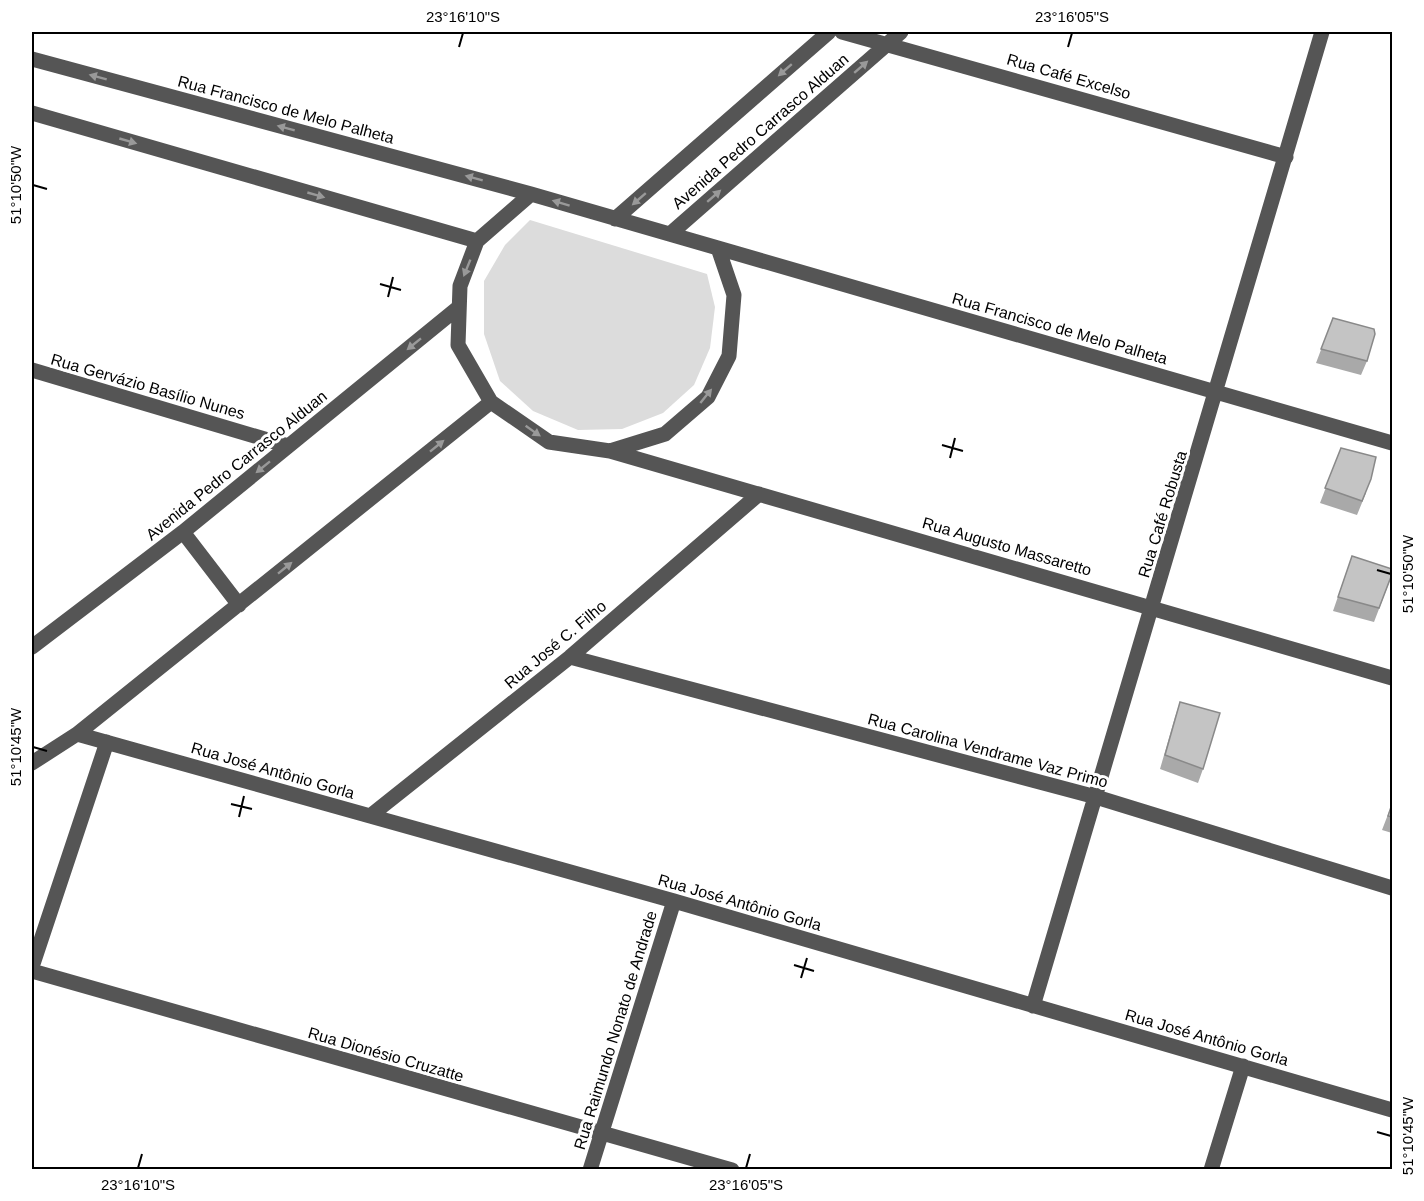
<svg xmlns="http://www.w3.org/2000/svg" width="1424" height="1201" viewBox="0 0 1424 1201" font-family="Arial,sans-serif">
  <rect width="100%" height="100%" fill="#fff"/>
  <path fill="#dcdcdc" d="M530 220 707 274 715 307 710 348 694 385 663 413 622 429 578 430 533 411 500 381 484 334V281L505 245Z"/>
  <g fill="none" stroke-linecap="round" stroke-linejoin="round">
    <path stroke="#555" stroke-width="15" d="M842 32 1286 157
      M32 59 531 194 1392 443
      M32 113 477 241
      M531 194 477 241 460 286 458 345 491 402 549 442 610 451 665 434 708 397 729 356 734 295 718 248
      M615 219 829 32
      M670 234 901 32
      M32 370 288 446
      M610 451 1392 678
      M183 532 239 605
      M32 647 183 532 459 307
      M570 657 1096 797 1392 888
      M77 734 674 901 1392 1110
      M32 763 77 734 491 402
      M370 816 570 657 759 494
      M32 967 107 742
      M32 971 732 1170
      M1033 1006 1322 32
      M590 1170 674 901
      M1211 1170 1243 1066"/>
  </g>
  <path fill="#a9a9a9" d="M1333 318 1367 361 1361 375 1316 363Z
    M1341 448 1366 493 1357 515 1320 503Z
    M1352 556 1392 575 1374 622 1333 611Z
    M1180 702 1203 769 1198 783 1160 769 1175 717Z
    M1392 804V833L1382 830Z"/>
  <path fill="#c4c4c4" stroke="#898989" stroke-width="1.5" d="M1333 318 1374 329 1375 334 1367 361 1321 349Z
    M1341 448 1376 457 1371 479 1362 501 1325 488Z
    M1352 556 1392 569V574L1379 608 1338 597Z
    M1180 702 1220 713 1203 769 1165 755Z
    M1392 804V817L1388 816Z"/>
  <defs><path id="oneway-solid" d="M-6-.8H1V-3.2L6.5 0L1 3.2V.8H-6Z" transform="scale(1.5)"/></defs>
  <g fill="#999">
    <use href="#oneway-solid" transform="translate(861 67) rotate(-41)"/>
    <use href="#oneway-solid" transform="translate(785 70) rotate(139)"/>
    <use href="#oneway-solid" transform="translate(98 77) rotate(-165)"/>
    <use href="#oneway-solid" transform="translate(286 128) rotate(-165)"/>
    <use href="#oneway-solid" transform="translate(128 141) rotate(16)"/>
    <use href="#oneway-solid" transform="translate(474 178) rotate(-165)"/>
    <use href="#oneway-solid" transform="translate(316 195) rotate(16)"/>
    <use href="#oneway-solid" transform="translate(714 196) rotate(-41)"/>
    <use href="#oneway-solid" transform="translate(639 199) rotate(139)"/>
    <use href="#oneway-solid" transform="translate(561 203) rotate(-163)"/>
    <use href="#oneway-solid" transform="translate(467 268) rotate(112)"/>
    <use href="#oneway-solid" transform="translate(414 344) rotate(141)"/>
    <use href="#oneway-solid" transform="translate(706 396) rotate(-51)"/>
    <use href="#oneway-solid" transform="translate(533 431) rotate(35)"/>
    <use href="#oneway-solid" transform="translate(437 446) rotate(-39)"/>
    <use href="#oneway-solid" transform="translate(263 467) rotate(141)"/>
    <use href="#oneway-solid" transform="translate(285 568) rotate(-39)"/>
  </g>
  <path fill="none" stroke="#000" stroke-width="2" d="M459 47 463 33M1068 47 1072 33M33 185 47 189M380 284 401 290M388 297 393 277M942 445 963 451M950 458 955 438M1377 570 1391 574M33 747 47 751M231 804 252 809M239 817 244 796M794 965 814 971M801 978 807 958M1377 1132 1391 1136M138 1168 142 1154M746 1168 750 1154"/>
  <g text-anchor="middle" stroke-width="6" stroke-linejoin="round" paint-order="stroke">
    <g font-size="16" fill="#000" stroke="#fff">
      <text transform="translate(1069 76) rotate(16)" y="6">Rua Café Excelso</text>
      <text transform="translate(286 109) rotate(15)" y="6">Rua Francisco de Melo Palheta</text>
      <text transform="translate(760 131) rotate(-41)" y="6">Avenida Pedro Carrasco Alduan</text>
      <text transform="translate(1060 328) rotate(16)" y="6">Rua Francisco de Melo Palheta</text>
      <text transform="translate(148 386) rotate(16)" y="6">Rua Gervázio Basílio Nunes</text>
      <text transform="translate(236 465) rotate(-39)" y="6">Avenida Pedro Carrasco Alduan</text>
      <text transform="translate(1162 514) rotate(-73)" y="6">Rua Café Robusta</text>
      <text transform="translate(1007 546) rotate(16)" y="6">Rua Augusto Massaretto</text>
      <text transform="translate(555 644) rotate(-40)" y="6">Rua José C. Filho</text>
      <text transform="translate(988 750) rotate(15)" y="6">Rua Carolina Vendrame Vaz Primo</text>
      <text transform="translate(273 770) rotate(16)" y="6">Rua José Antônio Gorla</text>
      <text transform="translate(740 902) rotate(16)" y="6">Rua José Antônio Gorla</text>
      <text transform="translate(615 1030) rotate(-73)" y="6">Rua Raimundo Nonato de Andrade</text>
      <text transform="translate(1207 1037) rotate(16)" y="6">Rua José Antônio Gorla</text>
      <text transform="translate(386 1054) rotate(16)" y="6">Rua Dionésio Cruzatte</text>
    </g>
  </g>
  <rect width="1424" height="1201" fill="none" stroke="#ffffff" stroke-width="66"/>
  <rect x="33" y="33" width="1358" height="1135" fill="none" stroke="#000" stroke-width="2"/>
  <g font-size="15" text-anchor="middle" fill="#000">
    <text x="463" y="22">23°16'10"S</text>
    <text x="1072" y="22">23°16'05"S</text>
    <text transform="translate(16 185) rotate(-90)" y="5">51°10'50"W</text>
    <text transform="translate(1408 574) rotate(-90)" y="5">51°10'50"W</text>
    <text transform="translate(16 747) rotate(-90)" y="5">51°10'45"W</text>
    <text transform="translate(1408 1136) rotate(-90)" y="5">51°10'45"W</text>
    <text x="138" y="1190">23°16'10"S</text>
    <text x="746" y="1190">23°16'05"S</text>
  </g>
</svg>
